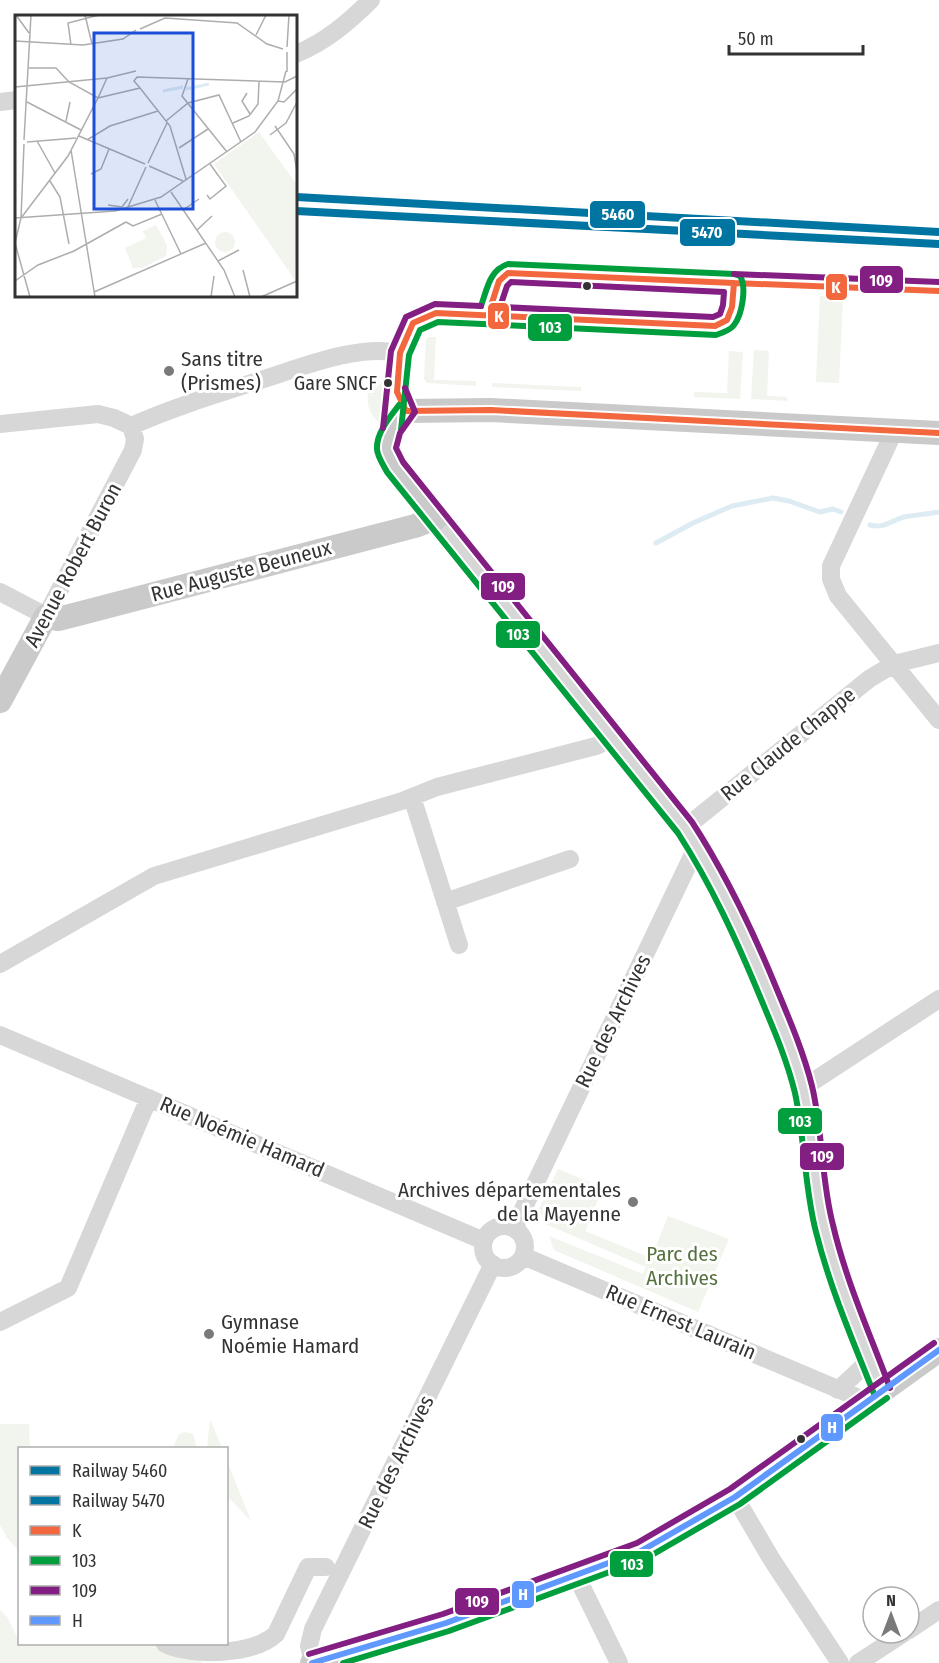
<svg xmlns="http://www.w3.org/2000/svg" width="939" height="1663" viewBox="0 0 939 1663" font-family="'Fira Sans Condensed',sans-serif">
  <rect width="100%" height="100%" fill="#fff"/>
  <path fill="#f1f5ed" d="M820 296 843 298 839 383 816 382Z
    M429 337H436L434 380 476 381V386L427 383 424 379 426 339Z
    M754 350 769 351 767 396 787 397V401L751 399Z
    M729 351 743 352 740 399 694 397V392L727 393Z
    M382 382 381 425C368 412 367 407 368 389H375Z
    M492 383 581 387V391L492 387Z
    M558 1169 603 1188 585 1231 651 1258 668 1216 729 1239 698 1312 554 1250 549 1236 643 1274 646 1267 545 1224 539 1209Z
    M210 1419 222 1448H207Z
    M0 1424H29L30 1448H20L19 1551 7 1538 0 1525Z
    M185 1432 193 1434 197 1448H173L179 1434Z
    M226 1461H227L251 1521 227 1496Z
    M0 1610 7 1617 21 1645 151 1644 199 1659 202 1663H0Z"/>
  <g fill="none" stroke-linecap="round" stroke-linejoin="round">
    <path stroke="#ddebf3" stroke-width="5" d="M870 525C884 529 892 520 904 517 915 515 927 514 939 512
      M656 543 693 523 732 506 773 498 789 501 820 512 833 509 841 512"/>
    <path stroke="#d7d7d7" stroke-width="18" d="M296 54C325 42 348 23 371 0
      M0 102 16 100
      M0 424 98 414 114 418 131 426
      M131 426C174 407 217 394 261 380 302 367 357 344 400 353
      M891 430 890 440 831 566V579L838 596 939 720
      M436 518 611 739 670 808 685 828 717 879 744 932 783 1028 803 1088 810 1120 818 1204 824 1230 837 1270 882 1391
      M0 592 46 616 133 450 135 439 131 426
      M412 797 459 945
      M685 828 869 679 894 664 939 653
      M445 902 570 859
      M0 964 154 876 402 801 437 787 596 746 611 739
      M0 1035 484 1241
      M803 1088 939 999
      M483 1247a21 21 0 1 1 42 0a21 21 0 1 1-42 0Z
      M514 1228 697 846
      M523 1256 866 1401
      M0 1322 68 1288 149 1098
      M838 1390 870 1360
      M735 1497 772 1560 840 1663
      M576 1575 619 1663
      M909 1630 939 1610
      M165 1644C192 1657 254 1655 276 1634L308 1567H326
      M313 1663 309 1646 313 1629 493 1264
      M858 1663 904 1633"/>
    <path stroke="#cacaca" stroke-width="24" d="M0 701 46 616 58 619 74 615 415 526 436 518 395 467 386 449 392 429 406 411 491 410 939 433
      M312 1663 446 1623 641 1551 735 1497 939 1350"/>
    <g stroke="#fff" stroke-width="10">
      <path id="bus-1" d="M734 283 939 291
        M406 411 397 392 400 353 413 323 436 313 715 326 727 320 732 307 734 283 508 273 499 281 488 315
        M406 411 491 410 939 433"/>
    </g>
    <g stroke="#fff" stroke-width="10">
      <path id="bus-2" d="M399 405C390 417 376 433 377 449 377 456 384 466 387 472L678 833C712 886 737 941 761 999 774 1030 787 1060 795 1093 805 1139 804 1186 816 1232 830 1288 853 1341 874 1394
        M401 430 409 355 420 330 438 322 716 335C722 333 731 330 734 325 742 315 747 287 740 276L734 274 508 264C489 270 487 290 481 306
        M343 1663 449 1631 645 1559 740 1504 887 1398"/>
    </g>
    <g stroke="#fff" stroke-width="10">
      <path id="bus-3" d="M734 274 939 282
        M511 282 724 292 723 305 720 314 713 317 500 307 507 286Z
        M405 388 415 412 400 433 396 448 403 462 692 822C727 876 754 933 778 992 791 1023 804 1054 812 1086 823 1132 821 1180 833 1225 846 1281 870 1334 890 1388
        M383 428 391 351 406 317 435 304 481 306
        M309 1654 443 1614 637 1543 730 1489 934 1343"/>
    </g>
    <g stroke="#fff" stroke-width="10">
      <path id="bus-4" d="M312 1663 446 1623 641 1551 735 1497 939 1350"/>
    </g>
    <use href="#bus-1" stroke="#f2673d" stroke-width="6"/>
    <use href="#bus-2" stroke="#009e3d" stroke-width="6"/>
    <use href="#bus-3" stroke="#831f82" stroke-width="6"/>
    <use href="#bus-4" stroke="#5f99ff" stroke-width="6"/>
    <g stroke="#fff" stroke-width="12">
      <path id="rail-1" d="M296 197 939 232"/>
    </g>
    <g stroke="#fff" stroke-width="12">
      <path id="rail-2" d="M296 211 939 244"/>
    </g>
    <use href="#rail-1" stroke="#0075a1" stroke-width="8"/>
    <use href="#rail-2" stroke="#0075a1" stroke-width="8"/>
  </g>
  <g fill="#333" stroke="#fff" stroke-width="2">
    <circle cx="587" cy="286" r="5"/>
    <circle cx="388" cy="383" r="5"/>
    <circle cx="801" cy="1439" r="5"/>
  </g>
  <g fill="#7a7a7a" stroke="#fff" stroke-width="2">
    <circle cx="169" cy="371" r="6"/>
    <circle cx="633" cy="1202" r="6"/>
    <circle cx="209" cy="1334" r="6"/>
  </g>
  <g text-anchor="middle" stroke-width="6" stroke-linejoin="round" paint-order="stroke">
    <g font-size="20" fill="#333" stroke="#fff" text-anchor="end">
      <text x="377" y="390">Gare SNCF</text>
    </g>
    <g font-size="21" fill="#333" stroke="#fff" text-anchor="start">
      <text x="181" y="366">Sans titre<tspan x="181" dy="24">(Prismes)</tspan></text>
      <text x="621" y="1197" text-anchor="end">Archives départementales<tspan x="621" dy="24">de la Mayenne</tspan></text>
      <text x="221" y="1329">Gymnase<tspan x="221" dy="24">Noémie Hamard</tspan></text>
    </g>
    <g font-size="21" fill="#333" stroke="#fff">
      <text transform="translate(73 565) rotate(-62)" y="7">Avenue Robert Buron</text>
      <text transform="translate(241 571) rotate(-15)" y="7">Rue Auguste Beuneux</text>
      <text transform="translate(788 744) rotate(-39)" y="7">Rue Claude Chappe</text>
      <text transform="translate(613 1021) rotate(-64)" y="7">Rue des Archives</text>
      <text transform="translate(242 1137) rotate(23)" y="7">Rue Noémie Hamard</text>
      <text transform="translate(681 1322) rotate(23)" y="7">Rue Ernest Laurain</text>
      <text transform="translate(396 1462) rotate(-64)" y="7">Rue des Archives</text>
    </g>
    <g font-size="21" fill="#56703f" stroke="#fff">
      <text x="682" y="1261">Parc des<tspan x="682" dy="24">Archives</tspan></text>
    </g>
  </g>
  <g transform="translate(15 15)">
    <rect width="282" height="282" fill="#fff"/>
    <path d="M244 117 282 170 280 265 199 149ZM141 210 152 230 151 241 127 253H118L110 233 131 223 128 216ZM200 227a10 10 0 1 1 20 0a10 10 0 1 1-20 0Z" fill="#f1f5ed"/>
    <path fill="none" stroke="#ddebf3" stroke-width="3" d="M171 74 194 69M148 76 168 72"/>
    <path fill="none" stroke="#adadad" stroke-width="1.5" d="M1 0 14 18M70 0 77 29M125 14 150 3 222 8 252 29 268 34M241 20 251 0M0 26 68 30 108 24 121 15M56 30 53 8 84 0M272 32 274 0M14 53H41L54 67 83 83 92 63M272 57V37M92 63 121 56M173 64 167 81 212 137M0 72 92 63M125 73 155 111 171 164M232 78 227 86 235 99M263 86 269 87 282 74M12 87 66 115M51 106 55 87M151 106 173 88 204 80 226 127M218 108 234 101 243 89 244 67M260 111 279 139 282 156M255 120 271 108 282 87M64 121 130 149M9 125 16 0M72 125 95 111 143 96M22 126 40 158M12 127 61 123M9 129 6 203 0 228 15 282M164 133 193 114M56 135 80 282M133 148 152 108M134 151 168 166M76 159 86 154 94 134M35 166 45 182 54 229M156 177 209 255 220 282M192 180 195 184 211 171 195 149M140 185 166 239M93 190 107 192 113 184M112 194 131 152M168 195 184 184M0 203 100 196 146 182 240 117 263 86 271 56M6 203 53 141 83 83 125 73 119 66 122 62 270 67 282 61M111 207 118 211 147 199M182 215 197 201M203 246 224 235M228 255 235 282M0 266 23 250 59 236 111 207M79 277 191 228M196 282 199 261M246 282 282 266"/>
    <path fill="#1d4ed8" fill-opacity="0.15" stroke="#1d4ed8" stroke-width="3" d="M79 18H178V194H79Z"/>
    <rect width="282" height="282" fill="none" stroke="#333" stroke-width="3"/>
  </g>
  <g stroke="#fff" stroke-width="2">
    <rect x="589" y="200" width="57" height="29" rx="6" fill="#0075a1"/>
    <rect x="679" y="218" width="57" height="29" rx="6" fill="#0075a1"/>
    <rect x="859" y="265" width="45" height="29" rx="6" fill="#831f82"/>
    <rect x="825" y="273" width="23" height="28" rx="6" fill="#f2673d"/>
    <rect x="487" y="302" width="23" height="28" rx="6" fill="#f2673d"/>
    <rect x="527" y="313" width="46" height="29" rx="6" fill="#009e3d"/>
    <rect x="480" y="572" width="46" height="29" rx="6" fill="#831f82"/>
    <rect x="495" y="620" width="46" height="29" rx="6" fill="#009e3d"/>
    <rect x="777" y="1107" width="46" height="28" rx="6" fill="#009e3d"/>
    <rect x="799" y="1142" width="46" height="29" rx="6" fill="#831f82"/>
    <rect x="820" y="1413" width="24" height="29" rx="6" fill="#5f99ff"/>
    <rect x="609" y="1550" width="45" height="28" rx="6" fill="#009e3d"/>
    <rect x="511" y="1580" width="24" height="29" rx="6" fill="#5f99ff"/>
    <rect x="454" y="1587" width="46" height="29" rx="6" fill="#831f82"/>
  </g>
  <g font-size="16" text-anchor="middle" font-weight="bold" fill="#fff">
    <text x="618" y="220">5460</text>
    <text x="707" y="238">5470</text>
    <text x="881" y="286">109</text>
    <text x="836" y="293">K</text>
    <text x="499" y="322">K</text>
    <text x="550" y="333">103</text>
    <text x="503" y="592">109</text>
    <text x="518" y="640">103</text>
    <text x="800" y="1127">103</text>
    <text x="822" y="1162">109</text>
    <text x="832" y="1433">H</text>
    <text x="632" y="1570">103</text>
    <text x="523" y="1600">H</text>
    <text x="477" y="1607">109</text>
  </g>
  <rect x="18" y="1447" width="210" height="198" fill="#ffffff" stroke="#adadad" stroke-width="1.5"/>
  <rect x="30" y="1466" width="30" height="9" fill="#0075a1" stroke="#adadad" stroke-width="1.5"/>
  <text x="72" y="1477" font-size="18" fill="#333333">Railway 5460</text>
  <rect x="30" y="1496" width="30" height="9" fill="#0075a1" stroke="#adadad" stroke-width="1.5"/>
  <text x="72" y="1507" font-size="18" fill="#333333">Railway 5470</text>
  <rect x="30" y="1526" width="30" height="9" fill="#f2673d" stroke="#adadad" stroke-width="1.5"/>
  <text x="72" y="1537" font-size="18" fill="#333333">K</text>
  <rect x="30" y="1556" width="30" height="9" fill="#009e3d" stroke="#adadad" stroke-width="1.5"/>
  <text x="72" y="1567" font-size="18" fill="#333333">103</text>
  <rect x="30" y="1586" width="30" height="9" fill="#831f82" stroke="#adadad" stroke-width="1.5"/>
  <text x="72" y="1597" font-size="18" fill="#333333">109</text>
  <rect x="30" y="1616" width="30" height="9" fill="#5f99ff" stroke="#adadad" stroke-width="1.5"/>
  <text x="72" y="1627" font-size="18" fill="#333333">H</text>
  <g transform="translate(891 1615)"><circle r="28" fill="#ffffff" stroke="#adadad" stroke-width="1.5"/>
  <path d="M0-4.5L10 22L0 15L-10 22Z" fill="#7a7a7a"/>
  <text y="-9" font-size="16" font-weight="bold" text-anchor="middle" fill="#333333">N</text>
  </g>
  <path d="M729 45v9h134v-9" fill="none" stroke="#333333" stroke-width="3"/>
  <text x="738" y="45" font-size="18" fill="#333333" stroke="#ffffff" stroke-width="4.5" paint-order="stroke">50 m</text>
</svg>
